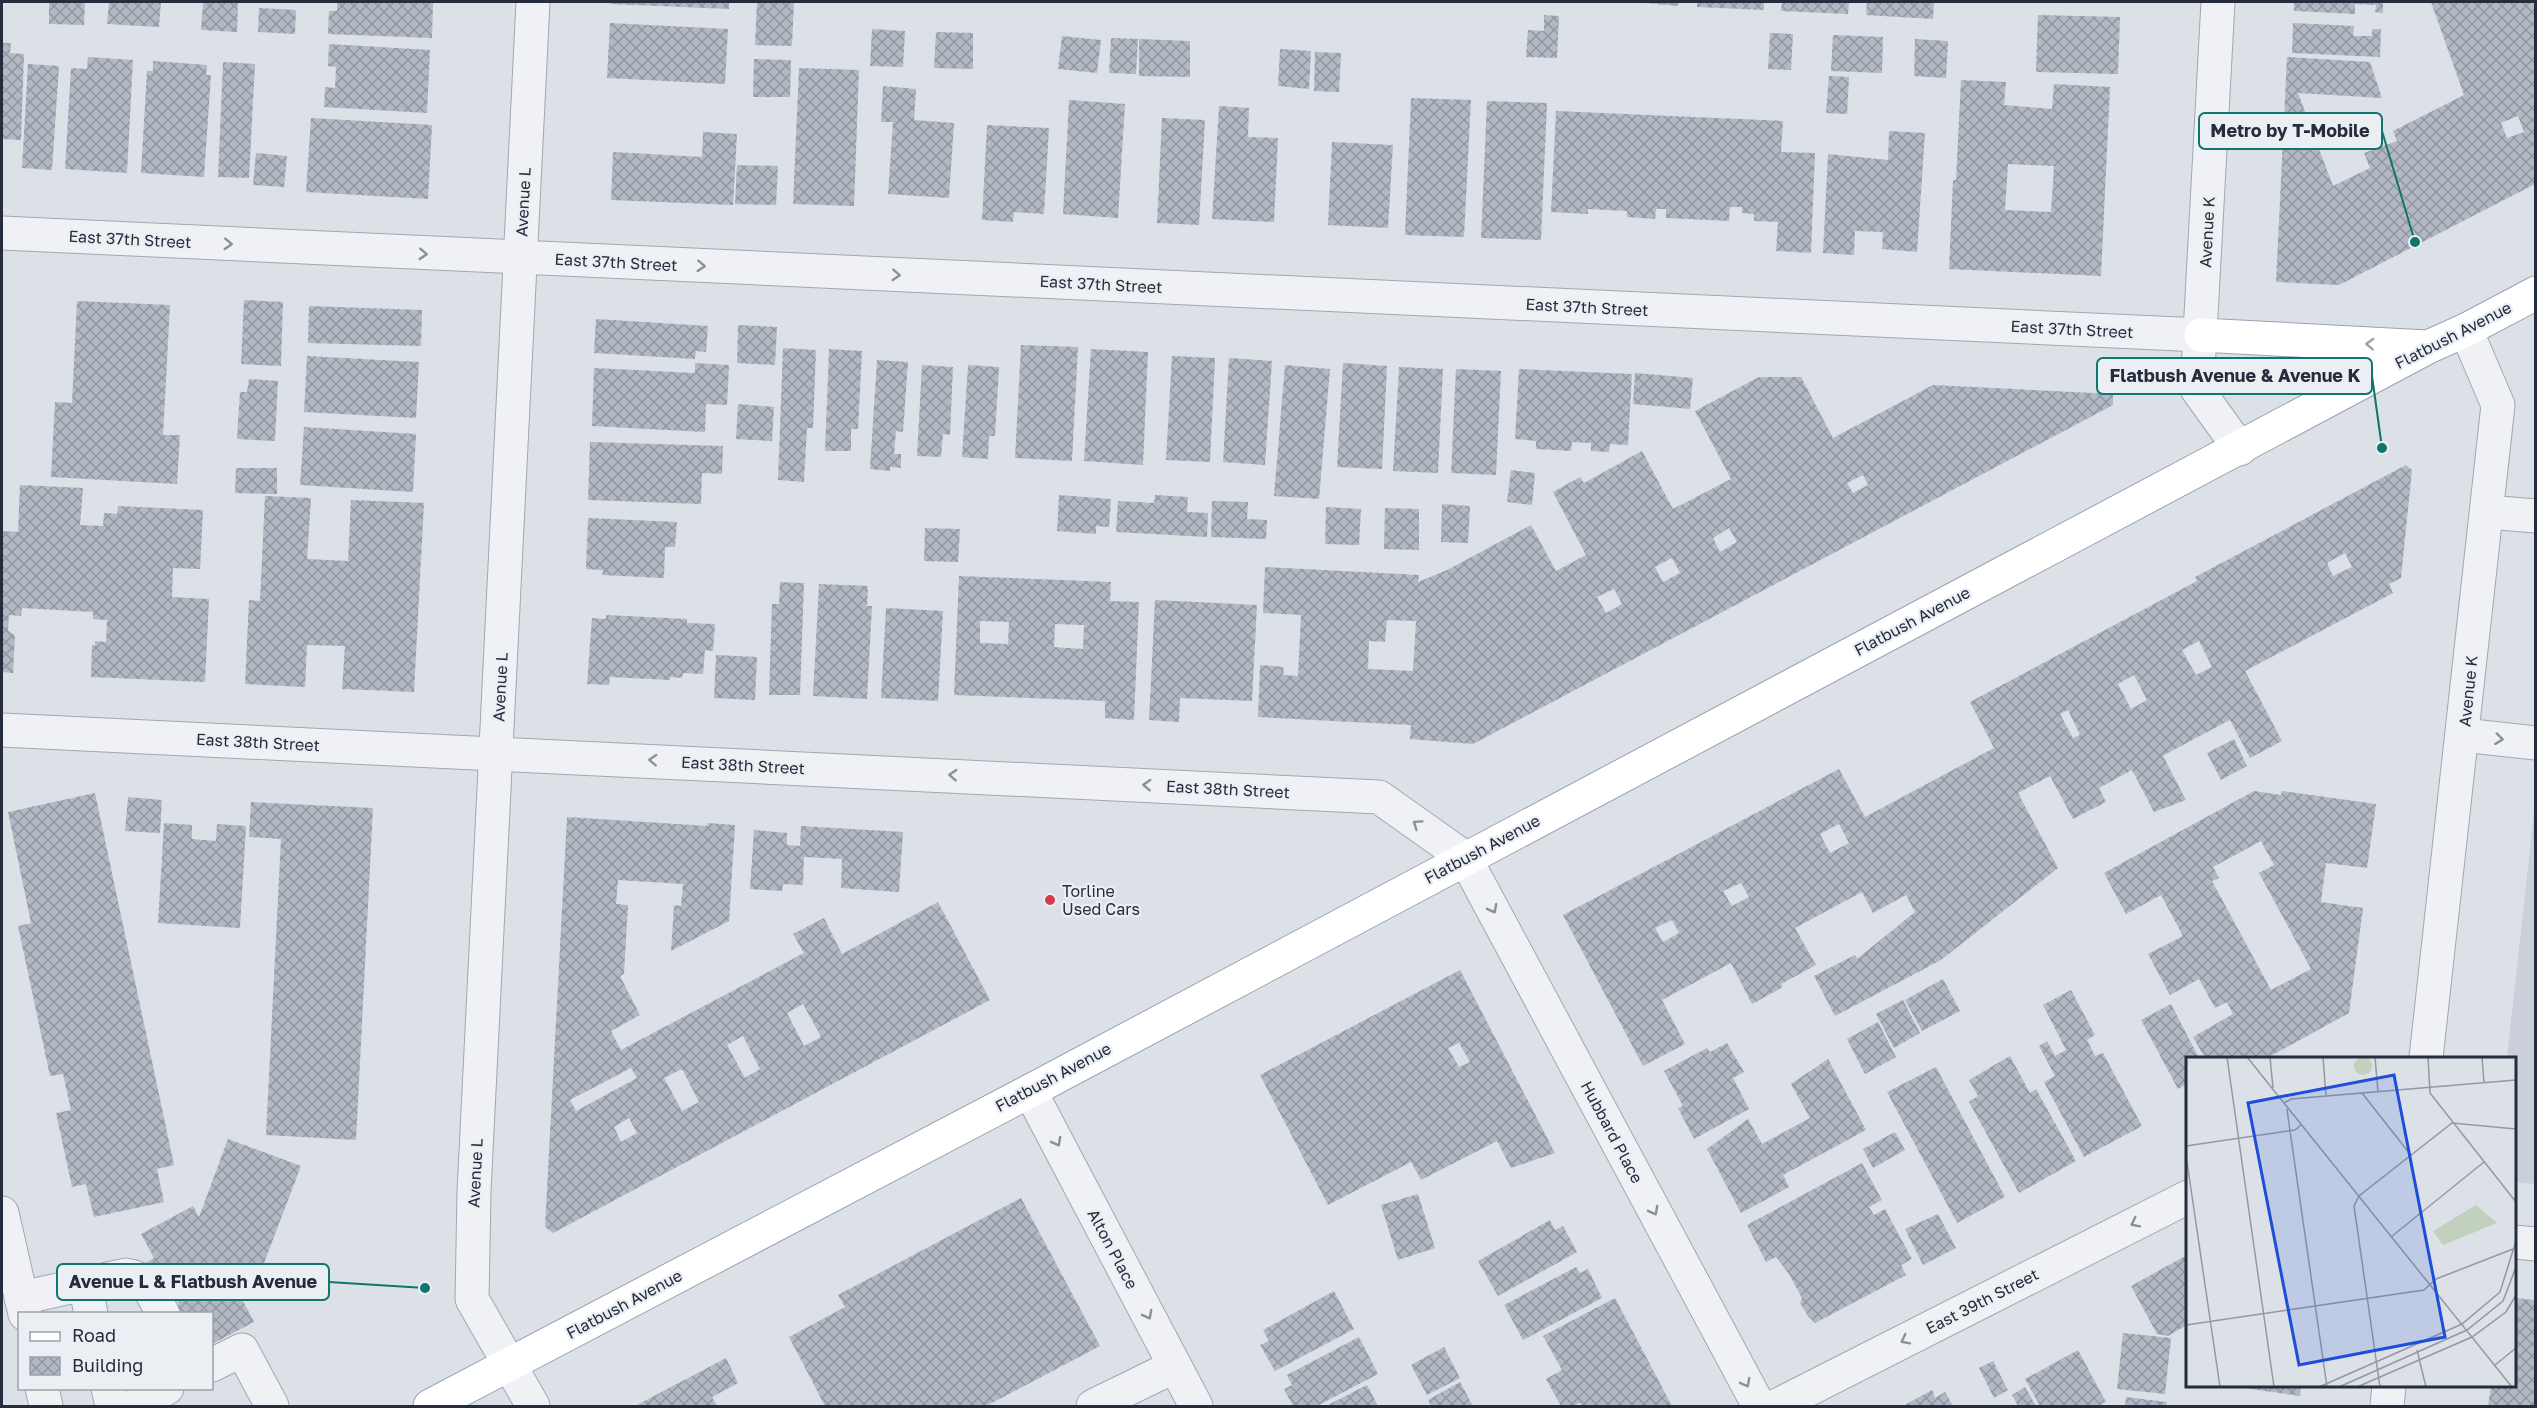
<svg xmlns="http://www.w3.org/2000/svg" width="2537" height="1408" viewBox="0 0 2537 1408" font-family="'Golos Text',sans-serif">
  <defs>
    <pattern id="building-cross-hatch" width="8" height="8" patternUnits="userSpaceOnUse" patternTransform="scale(1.5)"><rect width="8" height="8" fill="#b3b9c4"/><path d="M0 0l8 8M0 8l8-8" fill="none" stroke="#9197a0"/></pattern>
  </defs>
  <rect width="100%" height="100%" fill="#dce0e7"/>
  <path fill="#cacfd9" d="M2535 804 2536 1184H2535L2515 1182 2514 1058H2507Z"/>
  <path fill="url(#building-cross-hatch)" fill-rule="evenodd" d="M49 2H85L84 25 49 24Z
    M109 2H161L159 27 107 24Z
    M203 2H238L237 32 201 30Z
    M611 2H729V9L610 4Z
    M757 2H794L792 46 755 45Z
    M1634 2H1679L1678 6Z
    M1697 2H1764V10L1697 7Z
    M1782 2H1849L1848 14 1781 11Z
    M1867 2H1934L1933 19 1866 15Z
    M2294 2H2383V13L2375 12 2376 5 2355 4V14L2294 11Z
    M2431 2H2535V184L2339 285 2276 282 2287 57 2370 62 2382 98 2298 93 2333 186 2370 168 2364 153 2397 141 2393 131 2464 95ZM2518 116 2524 132 2507 138 2501 123Z
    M337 3 433 2 432 38 328 34 329 11H337Z
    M259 8 296 10 295 34 258 32Z
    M1544 15 1559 16 1557 58 1526 57 1528 30 1544 31Z
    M2038 15 2120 17 2118 74 2036 72Z
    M610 23 728 29 725 84 607 78Z
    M2293 23 2354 26 2353 36H2372V29H2381L2380 57 2292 53Z
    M872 29 905 31 903 67 870 66Z
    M936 32 973 33V69L934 68Z
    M1770 33 1793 34 1791 70 1768 69Z
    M1833 35 1883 37 1882 73 1831 71Z
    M1062 36 1101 40 1097 73 1058 69Z
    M1111 38 1138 39 1136 74 1109 73Z
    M1139 39 1190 41V77L1139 76Z
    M1915 39 1948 41 1946 78 1914 76Z
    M2 43H11L10 53 24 54 21 140 2 139Z
    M329 44 430 50 427 113 324 107 325 87 335 88 336 67 328 66Z
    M1280 49 1311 51 1309 89 1278 86Z
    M1315 52 1341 53 1339 92 1314 91Z
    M88 57 133 60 127 173 65 169 71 68 87 69Z
    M754 59 791 60 790 97H753Z
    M153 61 207 65 206 75H211L204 177 141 173 147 71H153Z
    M223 62 255 64 249 178 218 177Z
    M28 64 59 66 52 170 22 168Z
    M799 68 859 70 854 206 793 204Z
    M1829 76 1849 77 1847 114 1826 113Z
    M1961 80 2006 82 2004 105 2052 109 2054 84 2110 87 2101 276 1949 269 1953 180H1956ZM2008 164 2054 166 2051 212 2005 210Z
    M883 86 916 89 914 120 954 123 949 198 888 194 893 122H881Z
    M1411 98 1471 100 1464 237 1405 235Z
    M1069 100 1125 104 1118 218 1063 214Z
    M1487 101 1547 103 1541 240 1481 238Z
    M1219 106 1249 108 1248 137 1278 138 1274 222 1212 219Z
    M1556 111 1783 121 1781 152 1815 153 1811 253 1776 251 1778 222 1754 221V214L1742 213V207H1730L1729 221 1666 218V209H1656L1655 219 1627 217V211L1588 209V214L1551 212Z
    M311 118 432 125 428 199 306 192Z
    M1162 118 1205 120 1199 225 1157 223Z
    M987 125 1049 128 1044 214 1014 212 1013 222 982 220Z
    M1889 131 1925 133 1917 252 1882 249 1883 232 1855 231 1854 255 1823 253 1828 154 1888 160Z
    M703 132 737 134 733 205 611 200 613 152 702 157Z
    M1332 142 1393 145 1388 228 1328 225Z
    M256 153 287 156 284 187 253 185Z
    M737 165 778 166 776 205 735 204Z
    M244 300 283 302 281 366 241 364Z
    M77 301 170 305 163 435H180L177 484 51 477 55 402 72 403Z
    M309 306 422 310 421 346 308 343Z
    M596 319 708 326 706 352 696 351 695 359 594 353Z
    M738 325 777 327 775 365 737 363Z
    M1021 345 1078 347 1072 461 1015 458Z
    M783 348 816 350 813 428H807L804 482 778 480Z
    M829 349 862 351 858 429H851V451H825Z
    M1091 349 1148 352 1143 465 1084 461Z
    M307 356 419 362 416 418 304 412Z
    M1172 356 1215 358 1210 462 1166 460Z
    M1229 358 1272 361 1265 465 1223 462Z
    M877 360 908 362 903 432 896 431 894 454H901V468L890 467V471L870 469Z
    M695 363 729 365 727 405 706 404 705 432 592 426 594 368 695 373Z
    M1343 363 1387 366 1382 469 1337 467Z
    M922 365 953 367 950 435 943 434 941 457 917 456Z
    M968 365 999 367 995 436H989L988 459 962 457Z
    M1285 365 1330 369 1319 499 1274 496Z
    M1399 367 1443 369 1438 473 1393 471Z
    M1456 369 1501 371 1496 475 1451 473Z
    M1519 369 1632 374 1628 445 1610 444 1609 452 1591 451V443L1572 442 1571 451 1536 449V441L1515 439Z
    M1635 373 1693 378 1690 409 1633 404Z
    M1759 377H1801L1833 438 1933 385 2113 394V405L1473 744 1410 739 1411 725 1258 717 1260 665 1284 667 1283 675 1298 676 1301 615 1263 613 1265 567 1419 575 1418 582 1447 570 1531 525 1556 571 1586 555 1553 492 1580 477 1584 483 1642 451 1673 509 1731 479 1695 411ZM1863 475 1868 485 1853 493 1847 483ZM1729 528 1737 542 1720 552 1713 538ZM1672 558 1680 573 1663 582 1655 567ZM1614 589 1622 604 1606 613 1597 597ZM1387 620 1416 621 1413 671 1368 669 1369 641 1385 642Z
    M249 379 278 381 275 441 237 439 240 392H247Z
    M738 404 774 407 772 441 736 439Z
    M304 427 416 434 413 492 300 485Z
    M590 442 723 446 722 474 702 473 701 504 588 500Z
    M2406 465 2412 470 2401 578 2389 584 2393 593 2245 671 2282 741 2250 758 2230 720 2166 754 2163 756 2186 800 2154 812 2132 770 2099 788 2106 802 2073 819 2050 776 2018 793 2058 868 1941 960 1835 1016 1814 976 1855 955 1857 959 1915 912 1906 895 1873 913 1862 892 1795 928 1816 965 1781 984 1783 987 1752 1004 1731 963 1662 1000 1685 1044 1643 1066 1563 915 1839 769 1865 817 1994 748 1970 702 2197 581 2195 577ZM2345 553 2352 567 2333 576 2327 563ZM2199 641 2212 667 2196 675 2182 650ZM2134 675 2147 700 2131 709 2118 684ZM2068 710 2080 735 2073 738 2060 714ZM1839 824 1849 843 1830 853 1820 834ZM1741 883 1749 897 1732 906 1723 891ZM1672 920 1679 933 1663 942 1655 928Z
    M236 468H277V494L235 493Z
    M1511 470 1535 473 1532 505 1507 502Z
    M20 485 83 488 80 525 103 526 104 513 117 514 118 506 203 510 200 569 173 568 172 597 209 599 205 682 91 677 92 645 95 646V641L106 642 107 620 93 619V612L22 608 21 616 9 615 8 630 15 636 13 673 2 672V531L18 532Z
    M1059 495 1111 499 1109 527 1096 526V534L1057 531Z
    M1155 495 1188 497 1187 512 1208 513 1207 537 1116 532 1118 501 1154 503Z
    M265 496 311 498 307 559 348 561 351 500 424 503 414 692 342 689 345 646 307 645 305 687 245 684 249 600 260 601Z
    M1212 501 1248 502 1247 519 1267 520 1266 539 1211 537Z
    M1442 504 1470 506 1468 543 1441 542Z
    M1326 507 1361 509 1359 545 1325 544Z
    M1385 508 1419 509V550L1384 549Z
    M588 518 677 522 675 547H665L664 578 602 575 603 570 586 569Z
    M925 528 960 529 958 562 924 561Z
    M959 576 1111 582 1110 601 1139 602 1134 720 1105 718V701L954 695ZM980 621 1009 622 1008 644 980 643ZM1055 624 1084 625 1083 649 1054 647Z
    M780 582 804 583 800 695H769L772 604H779Z
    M819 584 868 586 867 606H872L867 699 813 696Z
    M1155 600 1257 605 1252 701 1180 698 1179 722 1149 720Z
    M886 608 943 611 938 701 881 698Z
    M606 615 687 619V623L715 624 713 651 705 650 703 674 683 673 682 678 670 677V680L610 677 609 685 587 684 592 618 606 619Z
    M716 655 757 657 755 700 714 698Z
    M2234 739 2247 766 2221 780 2207 753Z
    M2254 791 2281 795 2282 791 2376 804 2367 868 2326 863 2321 902 2363 908 2349 1013 2267 1058H2205L2193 1037 2233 1014 2227 1002 2215 1008 2199 979 2170 995 2148 954 2183 936 2161 895 2126 914 2104 873ZM2261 841 2274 865 2259 873 2311 969 2271 990 2212 881 2219 878 2213 867Z
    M95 793 174 1165 157 1169 164 1202 94 1217 86 1184 72 1187 56 1113 71 1110 63 1074 50 1076 18 926 31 923 8 812Z
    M128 797 162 800 160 833 125 831Z
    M251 802 373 808 356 1140 266 1135 281 839 249 837Z
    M567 817 708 826 707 823 735 825 729 921 671 951 674 905 681 906 683 884 618 880 616 904 628 905 624 974 620 976 640 1015 611 1031 621 1050 804 953 793 934 824 918 842 954 938 902 990 1000 553 1233 545 1227ZM803 1004 821 1037 804 1046 787 1013ZM743 1036 760 1069 745 1078 727 1045ZM631 1068 637 1078 576 1111 570 1100ZM682 1069 699 1102 682 1111 664 1078ZM629 1118 637 1133 621 1142 614 1127Z
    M164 823 192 825V839L216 841 217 824 246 826 240 928 158 923Z
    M801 826 903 832 899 892 841 888 842 859 804 857 803 885 783 884 782 891 750 889 754 830 787 833V845L800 846Z
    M1460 970 1555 1153 1511 1168 1497 1141 1421 1180 1411 1162 1328 1205 1260 1075ZM1459 1043 1470 1062 1459 1067 1448 1048Z
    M1943 979 1960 1011 1922 1031 1905 1000Z
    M2071 990 2095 1035 2087 1040 2095 1056 2103 1053 2142 1126 2084 1157 2044 1082 2055 1076 2039 1046 2047 1041 2055 1056 2066 1050 2043 1005Z
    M1903 1000 1920 1033 1894 1048 1876 1014Z
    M2171 1004 2199 1058 2187 1059V1084L2178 1089 2141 1020Z
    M1878 1022 1896 1057 1865 1074 1847 1039Z
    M1727 1043 1744 1072 1733 1078 1749 1109 1694 1139 1678 1108 1683 1106 1664 1071 1707 1048 1710 1052Z
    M2010 1056 2030 1093 2036 1089 2076 1161 2019 1193 1969 1102 1978 1096 1969 1080Z
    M1828 1059 1866 1130 1783 1175 1789 1187 1741 1213 1707 1149 1748 1119 1762 1144 1810 1118 1791 1084Z
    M1936 1067 2005 1197 1957 1223 1887 1092Z
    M1895 1132 1905 1150 1873 1168 1863 1149Z
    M228 1139 301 1166 256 1284 229 1274 254 1322 212 1344V1314H174L171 1308 179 1304 167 1283 154 1290 141 1266 154 1258 141 1234 193 1206 199 1217Z
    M1862 1163 1882 1200 1869 1207 1874 1215 1885 1209 1912 1259 1901 1265 1906 1275 1815 1323 1808 1316 1800 1303 1802 1298 1789 1274 1776 1257 1766 1262 1747 1225Z
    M1418 1194 1435 1248 1398 1260 1381 1205Z
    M1021 1198 1100 1346 986 1406H825L789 1337 845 1307 838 1295Z
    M1938 1214 1956 1248 1923 1265 1905 1229Z
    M1550 1220 1555 1230 1563 1226 1577 1252 1498 1296 1478 1261Z
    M2187 1255V1325L2168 1336 2157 1334 2131 1286Z
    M1576 1267 1580 1273 1588 1269 1602 1298 1523 1340 1504 1305Z
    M1334 1291 1354 1329 1275 1371 1260 1345 1269 1341 1263 1330Z
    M1615 1298 1633 1332 1672 1406H1582L1580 1403 1573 1406H1561L1546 1379 1562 1370 1543 1336Z
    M2514 1298 2535 1300V1406H2488L2491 1386H2514Z
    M2123 1333 2171 1338 2165 1394 2117 1389Z
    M1359 1337 1378 1374 1317 1406H1293L1284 1389 1292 1385 1287 1375Z
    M1444 1347 1460 1378 1427 1395 1411 1365Z
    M2078 1350 2106 1402 2098 1406H2040L2025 1379Z
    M726 1358 738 1383 712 1397 717 1406H635Z
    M1993 1361 2008 1390 1994 1398 1979 1368Z
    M1460 1382 1473 1406H1431L1428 1400Z
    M1367 1385 1378 1406H1326Z
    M2230 1386H2301L2300 1396Z
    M2025 1387 2036 1406H2018L2012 1395Z
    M1932 1390 1935 1398 1945 1392 1953 1406H1903Z
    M2126 1397 2167 1402 2166 1406H2125Z"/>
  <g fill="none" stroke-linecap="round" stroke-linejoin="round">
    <g stroke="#a1a7b1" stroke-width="35">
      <path id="minor" d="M533 2 474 1192 472 1299 533 1406
        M2218 2 2197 389 2240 449
        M2 233 2201 335
        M2487 512 2536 516
        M2 730 1379 797 1465 858 1759 1406
        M2463 735 2536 743
        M2426 1058 2498 405 2466 330
        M1030 1091 1196 1406
        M2 1213 25 1314
        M2514 1242 2536 1244
        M85 1284 91 1314
        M21 1298 126 1275C148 1278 153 1296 163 1314
        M212 1365 242 1350 272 1406
        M42 1388 46 1406
        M108 1388 112 1406
        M134 1406 167 1388
        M1093 1406 1175 1366
        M1776 1406 2188 1197
        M2387 1406 2389 1386"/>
    </g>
    <g stroke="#9ba3b3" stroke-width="35">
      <path id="major" d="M2201 335 2427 347
        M430 1406 1030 1091 2428 347 2466 330 2536 293"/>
    </g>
    <use href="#minor" stroke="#eff1f5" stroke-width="33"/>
    <use href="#major" stroke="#fff" stroke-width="33"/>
  </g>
  <defs><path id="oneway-chevron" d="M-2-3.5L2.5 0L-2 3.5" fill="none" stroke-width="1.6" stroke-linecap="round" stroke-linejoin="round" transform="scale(1.5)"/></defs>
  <g stroke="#8a8f99">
    <use href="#oneway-chevron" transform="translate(228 244) rotate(3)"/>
    <use href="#oneway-chevron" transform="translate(423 254) rotate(3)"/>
    <use href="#oneway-chevron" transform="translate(701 266) rotate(3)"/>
    <use href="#oneway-chevron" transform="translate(896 275) rotate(3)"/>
    <use href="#oneway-chevron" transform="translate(2499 739) rotate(7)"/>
    <use href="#oneway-chevron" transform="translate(653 760) rotate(-177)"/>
    <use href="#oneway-chevron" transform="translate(953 775) rotate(-177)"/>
    <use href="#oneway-chevron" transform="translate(1147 785) rotate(-177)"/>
    <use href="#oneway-chevron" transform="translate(1417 824) rotate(-145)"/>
    <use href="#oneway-chevron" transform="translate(1493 909) rotate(62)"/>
    <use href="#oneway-chevron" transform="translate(1057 1142) rotate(62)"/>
    <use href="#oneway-chevron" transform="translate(1654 1211) rotate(62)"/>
    <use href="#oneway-chevron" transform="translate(2135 1223) rotate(153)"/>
    <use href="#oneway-chevron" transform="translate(1148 1315) rotate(62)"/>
    <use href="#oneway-chevron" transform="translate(1905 1340) rotate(153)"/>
    <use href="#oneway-chevron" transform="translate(1746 1383) rotate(62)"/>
  </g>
  <use stroke="#9da0a8" href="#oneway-chevron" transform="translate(2370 344) rotate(-177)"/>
  <circle fill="#d23b4b" stroke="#ebeff4" stroke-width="2" cx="1050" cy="900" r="6"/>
  <g text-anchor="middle" stroke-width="4.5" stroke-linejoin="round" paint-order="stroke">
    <g font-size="16" fill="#252d3d" stroke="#ebeff4">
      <text transform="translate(523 202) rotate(-87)" y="6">Avenue L</text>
      <text transform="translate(2207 232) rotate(-87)" y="6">Avenue K</text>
      <text transform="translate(130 239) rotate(3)" y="6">East 37th Street</text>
      <text transform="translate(616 262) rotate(3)" y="6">East 37th Street</text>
      <text transform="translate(1101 284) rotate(3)" y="6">East 37th Street</text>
      <text transform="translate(1587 307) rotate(3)" y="6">East 37th Street</text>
      <text transform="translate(2072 329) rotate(3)" y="6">East 37th Street</text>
      <text transform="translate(2453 335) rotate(-27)" y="6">Flatbush Avenue</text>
      <text transform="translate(1912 621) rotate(-28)" y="6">Flatbush Avenue</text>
      <text transform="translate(500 687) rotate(-87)" y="6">Avenue L</text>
      <text transform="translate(2468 691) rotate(-84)" y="6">Avenue K</text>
      <text transform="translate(258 742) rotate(3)" y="6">East 38th Street</text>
      <text transform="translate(743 765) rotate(3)" y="6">East 38th Street</text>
      <text transform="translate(1228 789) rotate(3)" y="6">East 38th Street</text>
      <text transform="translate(1482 849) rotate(-28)" y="6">Flatbush Avenue</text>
      <text transform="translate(1053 1077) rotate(-28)" y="6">Flatbush Avenue</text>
      <text transform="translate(1612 1132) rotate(62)" y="6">Hubbard Place</text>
      <text transform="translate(475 1173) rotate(-87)" y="6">Avenue L</text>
      <text transform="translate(1113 1249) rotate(62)" y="6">Alton Place</text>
      <text transform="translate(1982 1301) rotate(-27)" y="6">East 39th Street</text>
      <text transform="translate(624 1304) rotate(-28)" y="6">Flatbush Avenue</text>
    </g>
    <g font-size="16" fill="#252d3d" stroke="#ebeff4" text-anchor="start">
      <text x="1062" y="897">Torline<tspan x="1062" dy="18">Used Cars</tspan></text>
    </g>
  </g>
  <g transform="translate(2186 1057)">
    <rect width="330" height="330" fill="#dce0e7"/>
    <path d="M290 148 311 166 257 188 247 174Z" fill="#c1d1bd"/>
    <path d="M168 9a9 9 0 1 1 18 0a9 9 0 1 1-18 0Z" fill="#c1d1bd"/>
    <path fill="none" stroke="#9398a3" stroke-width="1.5" d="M41 0 88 330M61 0 326 330M84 0 87 31M137 0 140 39M189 0 192 35M242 0 244 36 330 145M296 0 298 26M176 36 224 97M98 46 105 42 330 23M101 52 104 74M104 74 141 330M0 89 109 73 115 68M0 98 34 330M205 180 298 105M0 268 238 233 250 222 327 192M231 293 240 330M309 308 330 291M133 330 276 267 314 235 330 184M153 330 281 273 317 244 330 210M171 330 286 280 320 255 330 238M194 330 168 149 173 139 266 66 330 72"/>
    <path fill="#1d4ed8" fill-opacity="0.15" stroke="#1d4ed8" stroke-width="3" d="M208 18 259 280 113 308 62 46Z"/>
    <rect width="330" height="330" fill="none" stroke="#252d3d" stroke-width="3"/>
  </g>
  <path fill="none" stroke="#0f766e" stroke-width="2" d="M2415 242L2382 131M2382 448L2372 376M425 1288L329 1282"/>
  <g fill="#0f766e" stroke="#ebeff4" stroke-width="2">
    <circle cx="2415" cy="242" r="6"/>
    <circle cx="2382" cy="448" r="6"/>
    <circle cx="425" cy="1288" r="6"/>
  </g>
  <g fill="#ebeff4" stroke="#0f766e" stroke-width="2">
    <rect x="2199" y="113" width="183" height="36" rx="6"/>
    <rect x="2097" y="358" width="275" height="36" rx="6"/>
    <rect x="57" y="1264" width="272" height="36" rx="6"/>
  </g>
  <g font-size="18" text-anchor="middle" font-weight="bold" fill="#252d3d">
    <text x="2290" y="137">Metro by T-Mobile</text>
    <text x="2235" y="382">Flatbush Avenue &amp; Avenue K</text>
    <text x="193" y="1288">Avenue L &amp; Flatbush Avenue</text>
  </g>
  <rect width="2537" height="1408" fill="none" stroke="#252d3d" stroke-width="6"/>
  <rect x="18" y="1312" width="195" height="78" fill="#ebeff4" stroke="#9ca1ab" stroke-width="1.5"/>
  <rect x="30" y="1332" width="30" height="9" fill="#ffffff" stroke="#9ca1ab" stroke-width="1.5"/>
  <text x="72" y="1342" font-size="18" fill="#252d3d">Road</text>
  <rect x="30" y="1357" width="30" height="18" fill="url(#building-cross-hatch)" stroke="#9ca1ab" stroke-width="1.5"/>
  <text x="72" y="1372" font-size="18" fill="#252d3d">Building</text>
</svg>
